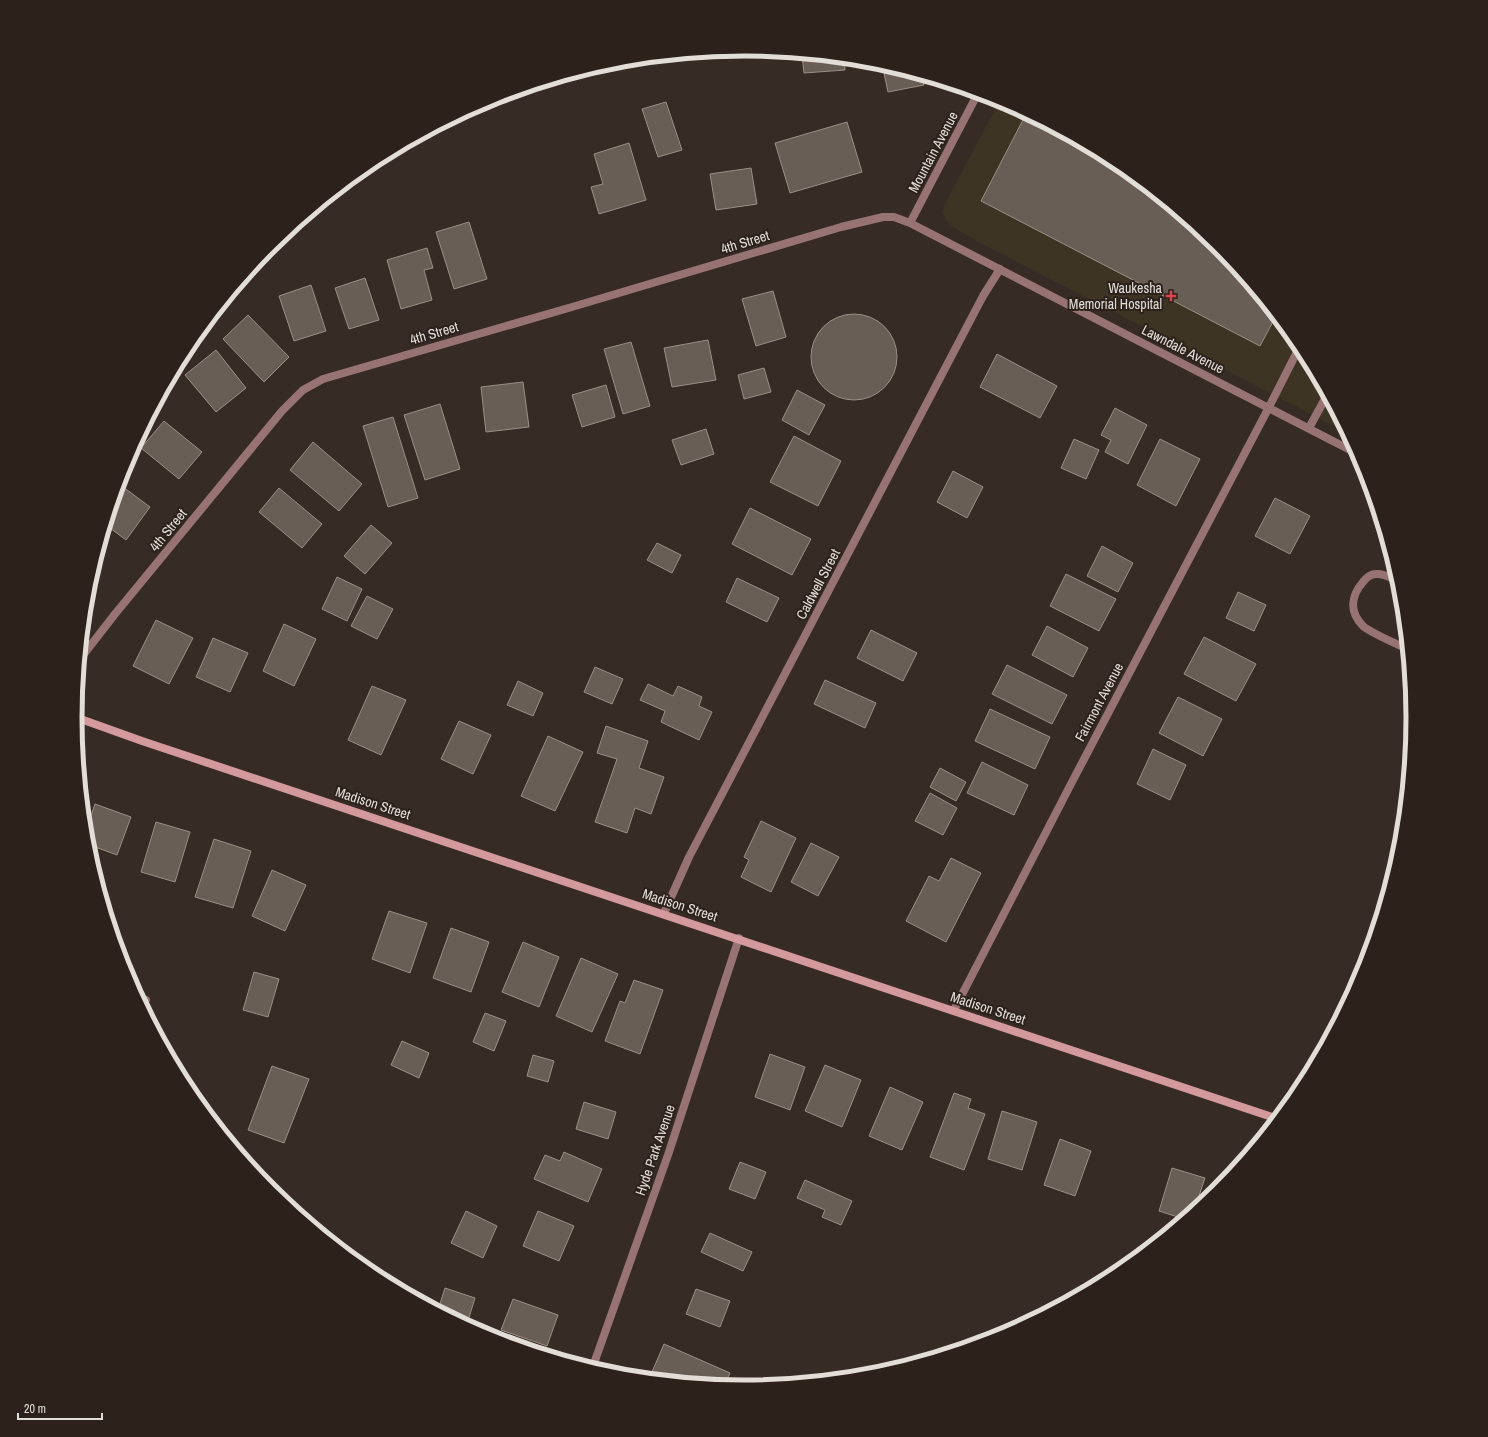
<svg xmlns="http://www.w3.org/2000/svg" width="1488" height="1437" viewBox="0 0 1488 1437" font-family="'Archivo Narrow',sans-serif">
  <rect width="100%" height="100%" fill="#362c25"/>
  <path fill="#3e3424" d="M1000 100 1116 162 1218 245 1301 347 1347 433 977 241 953 227 945 219 943 211 946 202Z"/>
  <path fill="#695e56" stroke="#9b8f87" d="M802 55 844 59 845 70 804 73Z
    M882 64 922 76 924 85 888 92Z
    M666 102 682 150 658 157 642 109Z
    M1026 114 1116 162 1218 245 1276 316 1260 346 981 201Z
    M847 122 862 172 790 193 775 143Z
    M629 143 646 200 599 214 591 187 603 184 594 154Z
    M751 168 757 204 716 210 710 174Z
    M469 222 487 279 454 289 436 232Z
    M427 248 433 268 424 270 432 300 401 309 387 260Z
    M365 278 379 320 349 329 335 288Z
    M311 285 326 331 294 341 279 296Z
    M773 291 786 337 756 346 742 299Z
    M811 357a43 43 0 1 1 86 0a43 43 0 1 1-86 0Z
    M248 315 289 357 264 382 223 339Z
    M708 340 716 380 672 387 664 348Z
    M631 342 650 406 623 414 604 349Z
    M216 350 246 388 216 412 185 375Z
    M997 354 1057 386 1040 418 980 387Z
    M764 368 771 392 744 399 738 375Z
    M523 382 529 427 486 432 481 387Z
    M606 385 615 417 582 427 572 395Z
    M797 390 825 405 809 435 782 420Z
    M440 404 460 469 425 480 404 415Z
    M1115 408 1147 425 1128 464 1105 452 1111 440 1101 435Z
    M393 417 418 498 388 507 363 426Z
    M164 421 202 452 179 479 141 448Z
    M706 429 714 454 681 465 672 440Z
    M794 436 841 461 818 506 770 482Z
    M1074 439 1099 450 1086 479 1061 468Z
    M1160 439 1200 459 1176 506 1137 485Z
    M313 442 362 484 339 511 290 470Z
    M953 471 983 487 967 518 937 502Z
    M119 484 150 507 126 540 106 525Z
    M279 488 322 524 302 548 259 512Z
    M1275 498 1310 516 1290 554 1255 536Z
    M750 508 811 539 792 575 732 544Z
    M371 525 392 543 365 574 344 556Z
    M657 543 681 555 672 573 647 560Z
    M1102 546 1133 563 1118 592 1087 576Z
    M96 561 102 567 89 581Z
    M1066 574 1116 599 1099 631 1050 606Z
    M337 577 362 589 347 621 322 609Z
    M737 578 779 598 767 622 726 602Z
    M1238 592 1266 605 1254 631 1226 618Z
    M367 596 393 609 377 639 351 626Z
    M156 620 193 638 169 684 133 666Z
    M284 624 316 639 294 686 263 671Z
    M1047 626 1088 648 1073 677 1032 655Z
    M871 630 917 653 903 681 857 658Z
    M1204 637 1256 664 1236 701 1184 674Z
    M213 638 248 653 230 692 196 677Z
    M1007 665 1067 695 1052 724 992 694Z
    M595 667 623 679 612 704 584 692Z
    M825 680 876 703 865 728 814 704Z
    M518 681 543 693 533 716 507 705Z
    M648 684 673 696 678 686 702 697 699 706 712 712 699 740 661 722 665 711 640 700Z
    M372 686 406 700 381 755 348 740Z
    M1178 697 1222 719 1203 756 1159 733Z
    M990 709 1050 737 1035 769 975 741Z
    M459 721 491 735 473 774 441 759Z
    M606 726 648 741 639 768 664 777 651 814 635 808 627 833 595 822 617 759 597 753Z
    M548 736 583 752 555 811 521 796Z
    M1153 749 1186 765 1170 800 1137 784Z
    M982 762 1028 785 1014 815 967 793Z
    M940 768 966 782 956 801 930 787Z
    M930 793 957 808 943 835 915 821Z
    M95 804 131 817 117 855 87 844 86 830Z
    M761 821 796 838 771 892 741 877 749 860 744 857Z
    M156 822 190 832 175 882 141 872Z
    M214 839 251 851 233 908 195 897Z
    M811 843 839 857 818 896 791 882Z
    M951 858 981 873 946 942 906 921 929 876 939 881Z
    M272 870 306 885 285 931 252 916Z
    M389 911 427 923 410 973 372 959Z
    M451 928 489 942 471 992 433 978Z
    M523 942 559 957 539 1007 502 992Z
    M581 958 618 974 592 1032 556 1016Z
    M254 972 279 979 268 1017 243 1010Z
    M634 980 663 990 640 1054 605 1041 620 1001 625 1003Z
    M485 1013 506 1021 494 1051 473 1042Z
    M402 1041 429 1053 419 1078 391 1065Z
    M770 1054 805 1067 790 1110 755 1097Z
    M533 1055 554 1061 548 1082 527 1076Z
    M825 1065 861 1080 842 1127 805 1111Z
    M272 1066 309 1079 284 1143 248 1130Z
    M890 1087 923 1102 902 1150 869 1136Z
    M954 1093 971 1099 968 1108 985 1114 964 1170 930 1157Z
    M584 1102 616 1112 608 1139 576 1129Z
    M1002 1111 1037 1122 1022 1170 988 1159Z
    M1060 1139 1091 1151 1075 1196 1044 1185Z
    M564 1152 602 1169 588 1202 534 1179 545 1155 560 1161Z
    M740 1162 766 1172 755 1199 729 1189Z
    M1172 1168 1205 1178 1194 1211 1184 1219 1159 1211Z
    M805 1180 852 1201 841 1225 822 1217 825 1210 797 1198Z
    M466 1211 497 1226 483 1258 451 1243Z
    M538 1211 574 1226 559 1261 523 1246Z
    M710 1233 752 1252 743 1271 701 1252Z
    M445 1288 475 1298 467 1324 456 1320 438 1310Z
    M696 1289 730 1301 720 1327 686 1314Z
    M513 1299 558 1315 547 1346 501 1330Z
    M664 1344 730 1373 724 1386 649 1379Z"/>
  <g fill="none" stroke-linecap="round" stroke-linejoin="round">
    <path stroke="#987374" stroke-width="8" d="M1269 407 1300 346
      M1309 428 1327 395
      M1399 581C1391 578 1384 573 1376 574 1371 574 1366 578 1363 582 1351 596 1349 612 1363 626 1369 632 1397 644 1407 649
      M137 997 146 1000"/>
    <path stroke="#987374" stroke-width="8" d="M910 223 978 93
      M80 659 115 614 282 411 303 390 323 379 572 307 841 227 883 217H894L910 223 1358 454
      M664 913 689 857 983 296 1000 269
      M954 1010 1072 782 1269 407
      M592 1369 668 1155 739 938"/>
    <path stroke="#d4999c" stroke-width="8" d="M75 717 142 741 1278 1119"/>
  </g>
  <path fill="#e0444e" stroke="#2c221b" stroke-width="1.5" d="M1169 290h4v4h4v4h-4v4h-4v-4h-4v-4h4z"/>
  <g text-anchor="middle" stroke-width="4" stroke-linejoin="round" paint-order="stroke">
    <g font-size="14" fill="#e3ddd8" stroke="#2c221b">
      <text transform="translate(933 152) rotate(-62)" y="5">Mountain Avenue</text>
      <text transform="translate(745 242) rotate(-17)" y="5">4th Street</text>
      <text transform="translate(434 333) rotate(-16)" y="5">4th Street</text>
      <text transform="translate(1183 349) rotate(27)" y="5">Lawndale Avenue</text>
      <text transform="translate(168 530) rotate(-51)" y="5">4th Street</text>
      <text transform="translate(818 584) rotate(-62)" y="5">Caldwell Street</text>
      <text transform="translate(1099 702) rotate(-62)" y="5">Fairmont Avenue</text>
      <text transform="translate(373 803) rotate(18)" y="5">Madison Street</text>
      <text transform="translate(680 905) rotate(18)" y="5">Madison Street</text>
      <text transform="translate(988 1008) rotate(18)" y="5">Madison Street</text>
      <text transform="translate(655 1150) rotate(-71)" y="5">Hyde Park Avenue</text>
    </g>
    <g font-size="14" fill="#e3ddd8" stroke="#2c221b" text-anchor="end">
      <text x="1162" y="293">Waukesha<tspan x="1162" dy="16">Memorial Hospital</tspan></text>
    </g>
  </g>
  <path d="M0 0H1488V1437H0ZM82 718a662 662 0 1 1 1324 0a662 662 0 1 1-1324 0Z" fill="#2c221b" fill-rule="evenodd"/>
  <path fill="none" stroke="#e3ddd8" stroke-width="5" d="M82 718a662 662 0 1 1 1324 0a662 662 0 1 1-1324 0Z"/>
  <path d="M18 1413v6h84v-6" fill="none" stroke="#e3ddd8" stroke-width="2"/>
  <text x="24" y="1413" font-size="12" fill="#e3ddd8" stroke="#2c221b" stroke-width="3" paint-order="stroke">20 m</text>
</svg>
